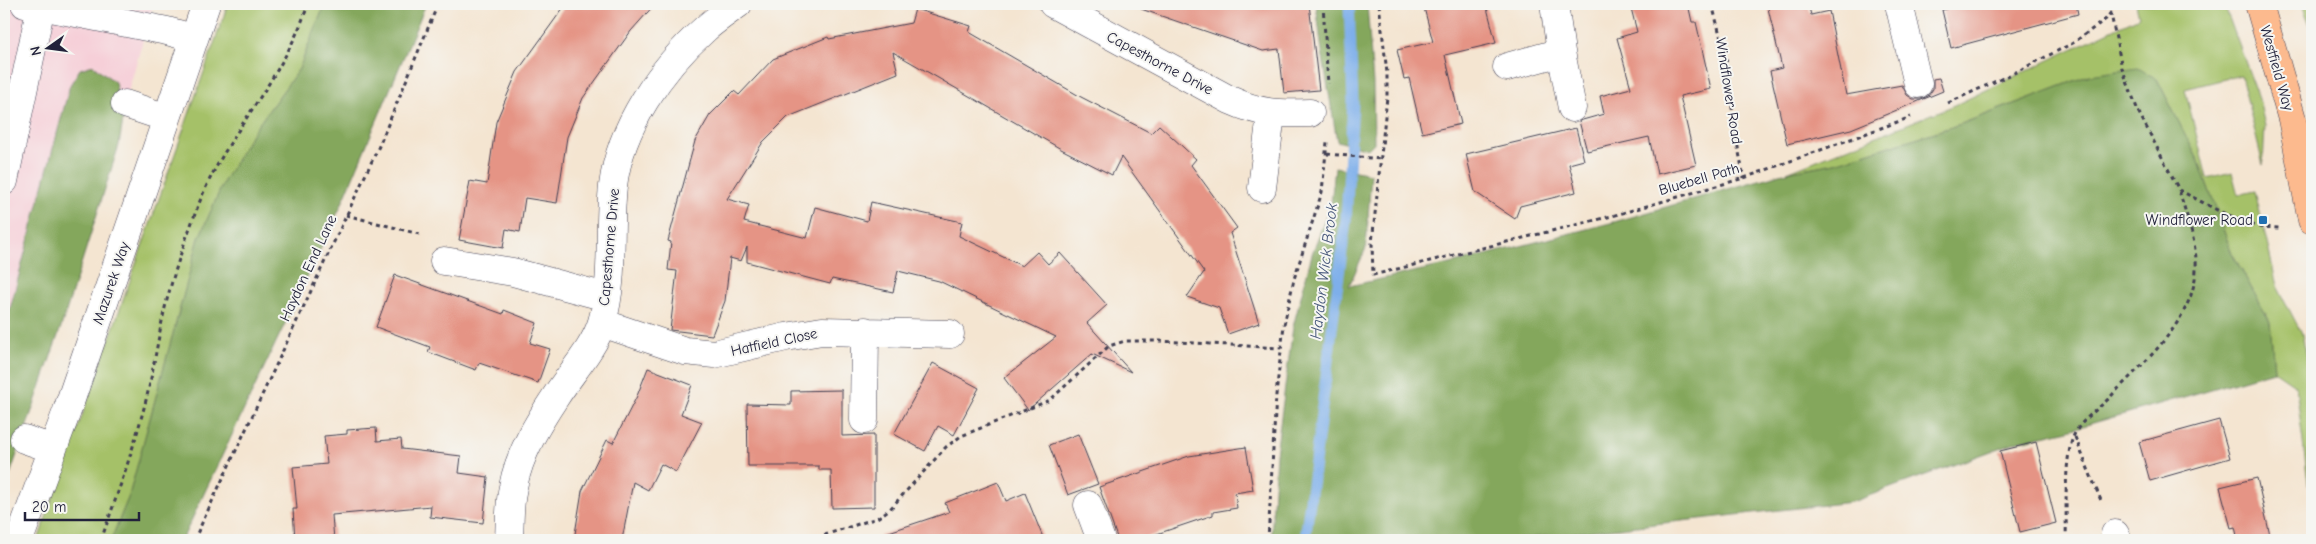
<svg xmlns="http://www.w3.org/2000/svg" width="2316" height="544" viewBox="0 0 2316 544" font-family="'Comic Neue',sans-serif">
  <rect width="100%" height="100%" fill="#f6f6f2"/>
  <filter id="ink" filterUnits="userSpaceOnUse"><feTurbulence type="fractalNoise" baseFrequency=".02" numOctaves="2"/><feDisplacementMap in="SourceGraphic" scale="10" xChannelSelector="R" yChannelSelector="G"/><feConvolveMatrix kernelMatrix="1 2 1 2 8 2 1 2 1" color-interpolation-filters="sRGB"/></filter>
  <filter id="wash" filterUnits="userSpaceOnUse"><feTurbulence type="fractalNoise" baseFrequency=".0096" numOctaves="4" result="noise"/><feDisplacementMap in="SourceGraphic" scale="20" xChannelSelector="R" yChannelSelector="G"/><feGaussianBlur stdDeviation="1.12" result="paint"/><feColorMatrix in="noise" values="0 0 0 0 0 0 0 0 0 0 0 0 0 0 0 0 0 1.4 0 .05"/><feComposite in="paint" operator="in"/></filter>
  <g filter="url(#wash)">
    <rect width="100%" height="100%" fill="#f4e5d1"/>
    <path fill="#f6cfd8" d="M4 4H153L122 114 123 120 119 145 62 324 4 492Z"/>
    <path fill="#a5c168" stroke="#647252" d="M228 4H325L299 69 253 132 224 181 199 238 129 496 111 540H38Z
      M2136 4H2224L2259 99 2265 126 2263 165 2241 75 2185 89 2207 178 2232 172 2238 195 2255 191 2277 286 2302 334 2312 382V515L2296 386 2274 371 2270 322 2231 251 2199 162 2157 79 2090 75 1961 124 1835 163 1787 172 1955 105 2139 17Z
      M2302 4H2312V30L2303 7Z"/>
    <path fill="#84a75c" stroke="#53644c" d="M325 4H426L340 208 182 540H111L129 496 199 238 224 181 253 132 299 69Z
      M1316 4H1367L1373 83 1374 143 1368 149 1337 141 1322 52Z
      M93 65 115 82 123 120 119 145 62 324 4 492V331L70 85 80 69Z
      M2138 68 2157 79 2199 162 2231 251 2270 322 2274 371 2069 430 2016 442 1852 502 1512 540H1271L1276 454 1293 327 1312 254 1331 203 1335 167 1371 174 1366 248 1349 286 1454 263 1614 222 1787 172 1835 163 1961 124 2090 75Z"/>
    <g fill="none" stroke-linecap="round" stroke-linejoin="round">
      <path stroke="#7eafea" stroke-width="11" d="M1305 540 1346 220 1353 102 1349 4"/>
    </g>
    <g id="blocks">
      <path fill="#e59485" d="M566 4H655L631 31 583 98 567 137 557 203 525 198 520 232 506 229 503 248 459 240 470 181 487 184 496 122 517 72Z
        M1142 4H1309L1319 90 1284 93 1279 49 1263 51 1141 9Z
        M1423 4H1486L1496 43 1445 55 1461 124 1422 133 1409 78 1404 79 1397 50 1433 42Z
        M1630 4H1688L1692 22H1696L1711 89 1680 96 1696 165 1657 174 1649 137 1587 151 1579 121 1604 114 1600 96 1631 88 1617 38 1637 32Z
        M1767 4H1808L1811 15 1829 11 1846 95 1902 85 1907 95 1913 99H1921L1928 96 1933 89V79L1939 78 1943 91 1851 129 1787 144 1770 71 1782 68Z
        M1968 4H2076L2078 14 1951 48 1942 10Z
        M915 9 971 26 969 32 1081 97 1151 133 1159 125 1196 159 1191 165 1237 228 1230 233 1259 323 1228 334 1219 308 1187 297 1204 272 1121 157 1112 175 1061 149 893 52 898 73 788 117 763 142 727 199 749 205 744 222 807 238 815 207 867 221 871 202 962 222 959 236 1022 266 1037 252 1048 264 1060 253 1107 305 1087 323 1131 372 1092 354 1028 410 1004 378 1056 337 939 281 898 271 893 292 832 279 830 284 747 262V247L741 261 730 258 725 301 712 335 670 330 677 271 668 270 671 242 668 241 695 141 710 115 734 91 739 95 773 59 828 37 829 39 911 23Z
        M1576 128 1584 160 1569 164 1576 192 1520 206 1515 219 1475 192 1466 154Z
        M395 275 503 314 504 310 537 323 530 343 550 349 538 383 479 363 476 370 428 352 430 347 376 327Z
        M933 363 979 388 954 435 938 426 925 451 894 434Z
        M648 368 692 385 681 414 702 422 676 472 661 464 648 490 633 482 622 540H574L582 491 607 440 613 443 637 396Z
        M842 390V436L874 435V507L832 508 831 470H819V466H748L747 404 791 405V391Z
        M2219 420 2230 458 2150 481 2139 442Z
        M376 428 377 441 401 439 402 449 461 456 459 473 488 477 483 523 430 517 431 506 332 515 334 540H295L293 509H297L293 467 327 464 324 436 347 434V430Z
        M1078 434 1098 484 1068 495 1049 445Z
        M2036 442 2056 523 2020 532 2000 451Z
        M1246 447 1253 490 1235 493 1237 508 1213 512V515L1139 540H1118L1099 487 1189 456Z
        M2257 478 2271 540H2238L2235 527 2231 528 2220 487Z
        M998 482 1006 501 1025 493 1044 540H881L880 535 949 512 945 503Z"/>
    </g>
  </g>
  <g filter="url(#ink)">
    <use href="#blocks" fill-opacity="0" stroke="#423f52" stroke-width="1"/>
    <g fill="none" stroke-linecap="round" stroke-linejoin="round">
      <g stroke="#423f52" stroke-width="29">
        <path id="minor" d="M1053 4 1230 100C1261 114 1277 114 1310 113
          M1899 4 1918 84
          M41 6 167 31 193 38
          M1561 52 1572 108
          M1507 67 1561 52 1554 4
          M125 104 167 118
          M4 181 41 6 25 4
          M1262 188 1271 114
          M444 261 513 272 606 297
          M602 323 685 351 714 354 786 337 822 331 950 334
          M864 420 865 331
          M24 439 53 449
          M1088 505 1101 540
          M2115 534 2118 540
          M19 540 67 411 206 4
          M509 540C510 523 509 504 513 487 519 454 538 423 556 396 570 374 595 347 602 322 615 279 608 231 613 186 620 127 661 68 705 29 715 20 727 12 738 4"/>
      </g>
      <g stroke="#423f52" stroke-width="29">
        <path id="major" d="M2259 4 2292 119 2312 220"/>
      </g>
      <path stroke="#423f52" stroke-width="3" stroke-dasharray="4 4" stroke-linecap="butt" d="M1323 4 1328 84
        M1379 4 1387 73V97L1372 243 1373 275 1612 216 1744 178 1911 117
        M1712 4 1726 58 1735 132 1744 178
        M2109 4 2122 68 2138 111 2179 190 2221 212 2258 227 2279 228
        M1948 103 2014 73 2073 43 2106 19 2117 4
        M1327 154 1381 159
        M346 215 423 235
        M2075 437 2102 503
        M101 540C118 493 135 445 147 396 155 363 159 329 168 296 176 266 187 235 198 206 225 134 285 78 308 4
        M194 540 379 146 438 4
        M809 540 877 518 890 509 946 447 961 436 1050 400 1109 346 1125 341H1160L1281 348
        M1268 540 1276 395 1284 325 1294 279 1322 192 1327 142
        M2066 540C2067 512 2063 459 2074 435 2082 418 2101 408 2113 394 2148 358 2199 316 2196 260 2195 236 2185 212 2179 190"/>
      <use href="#minor" stroke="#fff" stroke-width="28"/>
      <use href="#major" stroke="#fcba8e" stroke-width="28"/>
    </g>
  </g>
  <rect fill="#1f6fb2" stroke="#f6f6f2" stroke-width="2" x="2258" y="215" width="10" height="10" rx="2.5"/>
  <g text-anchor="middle" stroke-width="4" stroke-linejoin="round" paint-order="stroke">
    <g font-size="15" fill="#22223b" stroke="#f6f6f2">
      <text transform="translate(1160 63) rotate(28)" y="5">Capesthorne Drive</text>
      <text transform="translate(2277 68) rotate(74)" y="5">Westfield Way</text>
      <text transform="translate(1729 91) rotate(81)" y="5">Windflower Road</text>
      <text transform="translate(1699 179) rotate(-16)" y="5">Bluebell Path</text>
      <text transform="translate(609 247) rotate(-85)" y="5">Capesthorne Drive</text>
      <text transform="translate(308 268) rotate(-65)" y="5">Haydon End Lane</text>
      <text transform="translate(111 283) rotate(-71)" y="5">Mazurek Way</text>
      <text transform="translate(774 342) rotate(-12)" y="5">Hatfield Close</text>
    </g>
    <g font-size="15" fill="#22223b" stroke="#f6f6f2" text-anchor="end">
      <text x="2253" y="225">Windflower Road</text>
    </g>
    <g font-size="16" font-style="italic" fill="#425378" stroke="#f6f6f2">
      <text transform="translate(1323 271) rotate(-83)" y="6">Haydon Wick Brook</text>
    </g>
  </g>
  <rect width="2316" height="544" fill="none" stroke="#f6f6f2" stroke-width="20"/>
  <g transform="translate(48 48) rotate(256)" stroke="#f6f6f2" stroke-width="4" paint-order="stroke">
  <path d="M0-4L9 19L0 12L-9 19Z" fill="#22223b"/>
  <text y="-8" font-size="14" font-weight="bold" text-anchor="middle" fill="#22223b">N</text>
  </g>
  <path d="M25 512v8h114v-8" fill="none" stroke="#22223b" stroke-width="2.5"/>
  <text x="32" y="512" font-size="15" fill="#22223b" stroke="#f6f6f2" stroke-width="4" paint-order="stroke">20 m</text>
</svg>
